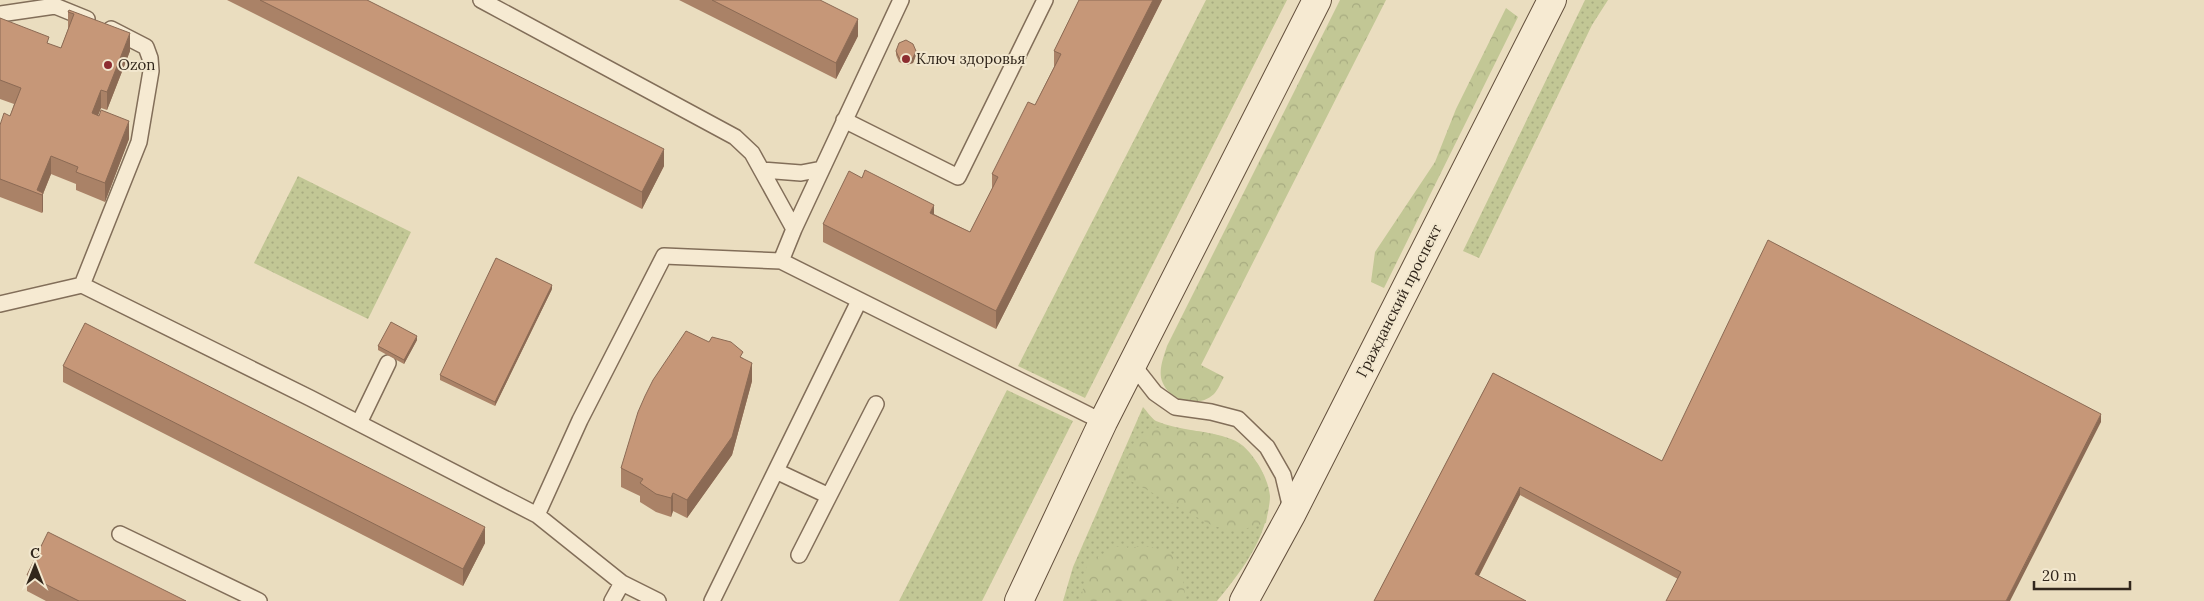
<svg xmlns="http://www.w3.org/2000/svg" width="2204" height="601" viewBox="0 0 2204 601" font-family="Lora,serif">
  <defs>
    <pattern id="green-dots" width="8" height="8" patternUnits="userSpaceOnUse" patternTransform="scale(1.25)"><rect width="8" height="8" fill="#c2c795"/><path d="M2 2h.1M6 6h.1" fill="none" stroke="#a7ab80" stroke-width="1.8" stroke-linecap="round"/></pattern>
    <pattern id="forest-crowns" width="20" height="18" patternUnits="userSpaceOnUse" patternTransform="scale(1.25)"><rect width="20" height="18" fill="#c2c795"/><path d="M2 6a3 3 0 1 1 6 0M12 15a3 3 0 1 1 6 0" fill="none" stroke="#a7ab80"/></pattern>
  </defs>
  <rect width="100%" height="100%" fill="#eaddbf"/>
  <path fill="url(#green-dots)" d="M1206 0H1287L1085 398 1018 366Z
    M1585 0H1608L1592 25 1479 258 1463 251Z
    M298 176 411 232 368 319 254 263Z
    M1007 390 1073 421 982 601H899Z
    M1143 407C1147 411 1151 418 1156 421 1179 431 1208 430 1231 439 1243 443 1252 454 1258 465 1288 511 1247 565 1217 601H1063L1073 567Z"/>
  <path fill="url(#forest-crowns)" d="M1340 0H1386L1201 365 1224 377C1221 382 1218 390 1214 394 1198 409 1169 401 1162 381 1158 370 1164 356 1167 346Z
    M1506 8 1518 17 1384 288 1371 282 1375 252 1435 162 1456 109Z
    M1150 427C1189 431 1235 428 1258 464 1264 474 1269 485 1270 496 1270 505 1267 515 1266 523L1237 531 1213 526 1129 480C1125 454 1129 444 1150 427Z
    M1115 547H1151L1171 553 1183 580 1186 601H1081L1087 563Z"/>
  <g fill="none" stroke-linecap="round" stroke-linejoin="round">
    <g stroke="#826e59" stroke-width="18">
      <path id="service" d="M481 0 735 137 752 153 794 229 781 261
        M0 14 55 6 87 19
        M844 120 958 177 1045 0
        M762 170 801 173 822 169
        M794 229 901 0
        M82 285 139 142 151 71 150 58 146 47 111 29
        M0 304 82 285 310 398 537 515 622 583
        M1133 365 1155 393 1175 407 1211 412 1238 419 1267 447 1283 475 1292 513
        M359 423 388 363
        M776 471 829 496 799 555
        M829 496 876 404
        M537 515 580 420 664 256 781 261 1103 422
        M120 534 259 601
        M612 601 622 583 658 601
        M712 601 859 301"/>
    </g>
    <g stroke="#634f3c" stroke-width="30">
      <path id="secondary" d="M1019 601 1103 422 1317 0
        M1244 601 1292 513 1552 0"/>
    </g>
    <use href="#service" stroke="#f6ead2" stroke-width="15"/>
    <use href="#secondary" stroke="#f6ead2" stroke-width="28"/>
  </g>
  <path fill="#aa8267" d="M227 0H367L664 166 642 209Z
    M679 0H820L858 36 836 79Z
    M1079 0H1162L996 329 823 242V224L862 178 970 232 992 189V174L1035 105 1054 67V51Z
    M69 10 130 51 107 110 101 108 98 115 129 139 105 202 76 190V184L51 174 43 194V211L42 213 0 197V125L10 116 14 104 0 99V18L49 44 61 48 68 29V12Z
    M896 51 916 55 913 63 906 65 899 62 896 55Z
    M552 289 495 406 440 380V375Z
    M417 340 404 364 378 350V346Z
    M709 342 743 358 752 381 732 455 687 518 673 511 671 517 656 512 640 502V496L621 487V468Z
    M63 366 485 543 463 586 63 382Z
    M1493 373 1662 461 2101 422 1678 579 1520 495 1479 576 1374 601Z
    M27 575 186 601H46L27 591Z"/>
  <path fill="#8b6a54" d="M1153 0H1162L996 329V311Z
    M858 19V36L836 79V63Z
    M130 33V51L107 110V92Z
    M916 51V55L913 63 906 65V61Z
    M101 90V108L92 131V113Z
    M129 121V139L105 202V183Z
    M664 149V166L642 209V192Z
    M51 156V174L43 194V211L42 213V195L37 190Z
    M934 205V223L930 213Z
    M552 285V289L495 406V402Z
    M417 336V340L404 364V360Z
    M752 363V381L732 455 687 518V500Z
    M2101 414V422L2010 601H2006Z
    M1520 487V495L1475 583V574Z
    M673 493V511L671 517V498Z
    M485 527V543L463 586V569Z"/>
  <path fill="#c69778" stroke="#8b6a54" d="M260 0H367L664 149 642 192Z
    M712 0H820L858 19 836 63Z
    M1079 0H1153L996 311 823 224 849 171 862 178 865 170 934 205 930 213 970 232 998 177 992 174 1028 102 1035 105 1061 54 1054 51Z
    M69 10 130 33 107 92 101 90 92 113 99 116 101 110 129 121 105 183 76 172 78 167 51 156 37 190 43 193 42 195 0 179V125L4 113 10 116 21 88 0 80V18L49 37 47 43 61 48 74 14 68 12Z
    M906 40 913 44 916 51 913 58 906 61 899 58 896 51 899 43Z
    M1768 240 2101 414 2006 601H1666L1681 572 1520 487 1475 574 1526 601H1374L1493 373 1662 461Z
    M496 258 552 285 495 402 440 375Z
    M391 322 417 336 404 360 378 346Z
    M85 323 485 527 463 569 63 366Z
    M686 331 709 342 712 337 731 342 743 352 740 357 752 363 732 437 687 500 673 493 671 498 656 494 640 483 643 479 621 468 638 412 645 396 653 380Z
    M48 532 186 601H79L27 575Z"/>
  <g fill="#8d2d30" stroke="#f2e7ce" stroke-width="2">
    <circle cx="906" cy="59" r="5"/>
    <circle cx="108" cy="65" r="5"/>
  </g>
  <g text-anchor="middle" stroke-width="4" stroke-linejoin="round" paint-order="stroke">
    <g font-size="15" fill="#32271c" stroke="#f2e7ce" text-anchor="start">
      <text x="916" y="64">Ключ здоровья</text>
      <text x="118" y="70">Ozon</text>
    </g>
    <g font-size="15" fill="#32271c" stroke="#f2e7ce">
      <text transform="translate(1399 301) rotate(-63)" y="5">Гражданский проспект</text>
    </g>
  </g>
  <g transform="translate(35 566)" stroke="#f2e7ce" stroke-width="4" paint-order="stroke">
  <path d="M0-4L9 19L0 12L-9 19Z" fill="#32271c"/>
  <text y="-8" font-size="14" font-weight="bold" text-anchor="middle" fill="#32271c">С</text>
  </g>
  <path d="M2034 581v8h96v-8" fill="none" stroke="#32271c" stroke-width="2.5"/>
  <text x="2042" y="581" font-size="15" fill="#32271c" stroke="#f2e7ce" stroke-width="4" paint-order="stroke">20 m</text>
</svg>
